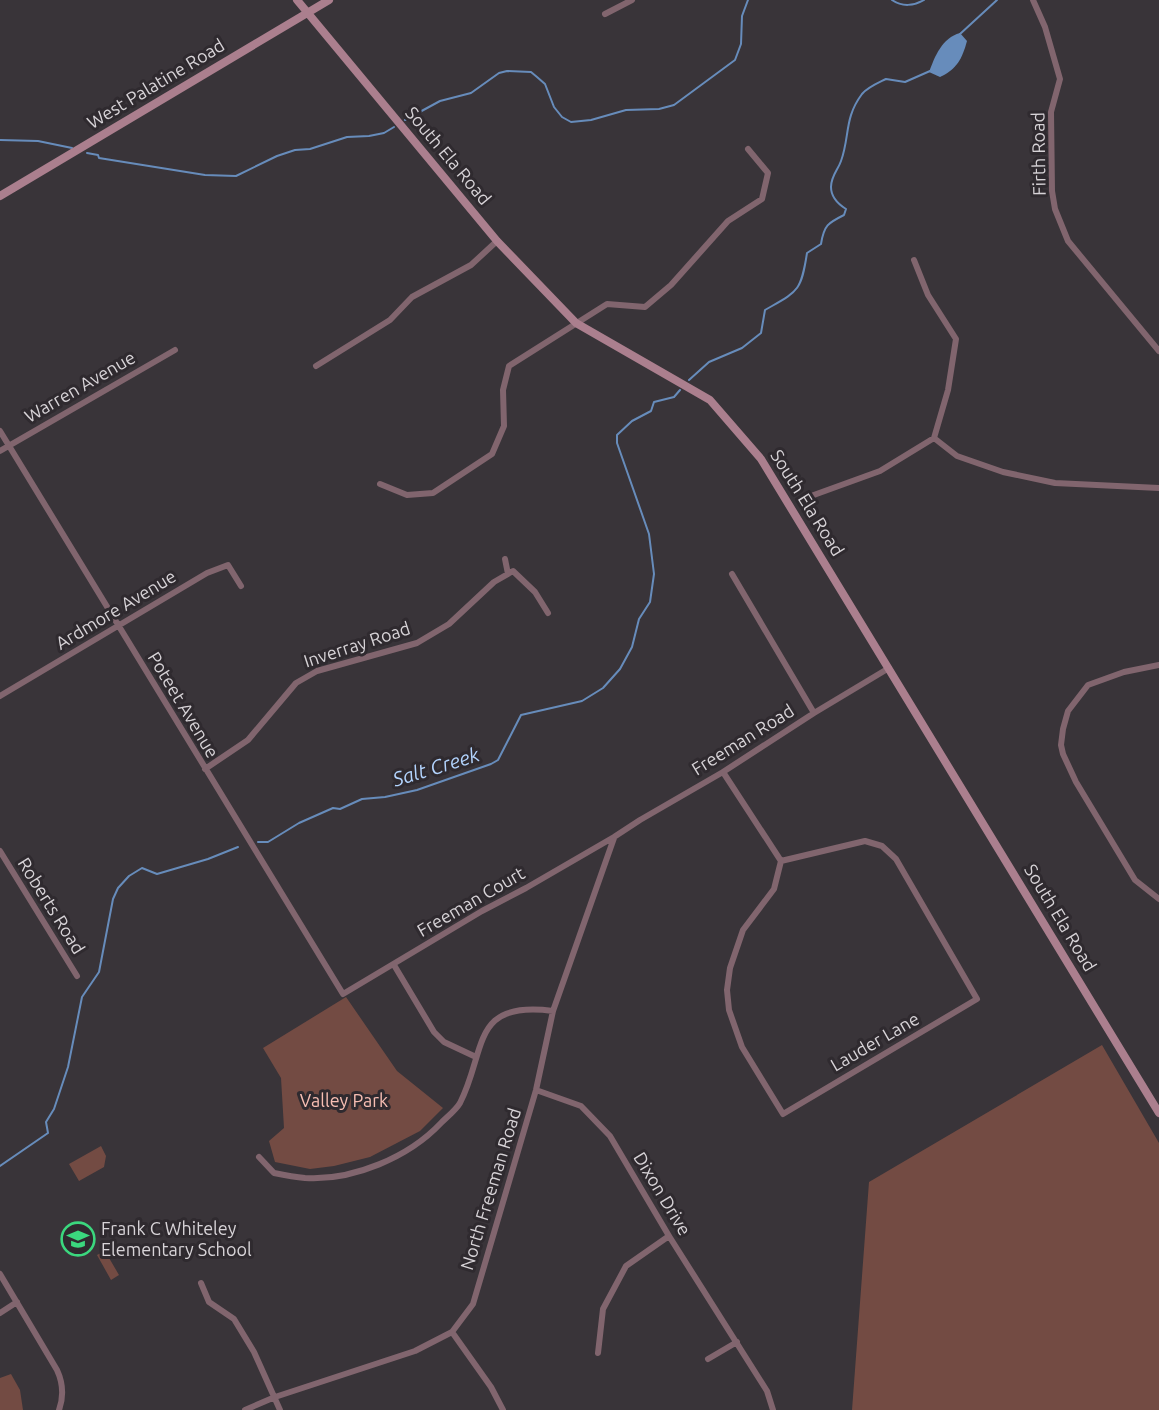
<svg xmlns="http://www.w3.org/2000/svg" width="1159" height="1410" viewBox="0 0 1159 1410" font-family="Ubuntu,sans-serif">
  <rect width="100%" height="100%" fill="#393439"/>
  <path fill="#734b43" d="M346 997 397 1071 443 1108 420 1131 370 1157 334 1166 310 1169 275 1162 269 1141 284 1128 281 1078 263 1048Z
    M1102 1045 1159 1143V1410H852L869 1182Z
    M101 1146 106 1156 104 1167 79 1181 69 1164Z
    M105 1251 119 1275 111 1280 97 1255Z
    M11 1374 20 1390 23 1410H0V1378Z"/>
  <path fill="#678cbb" d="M960 33 967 41C962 59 957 69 940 77L929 72C935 56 942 38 960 33Z"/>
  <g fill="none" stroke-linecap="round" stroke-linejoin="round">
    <path stroke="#678cbb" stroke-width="2" d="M892 0C902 7 914 6 924 0
      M960 34 997 0
      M405 120 440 101 471 93 499 73 507 71 531 72 537 77 545 84 554 107 562 117 571 122 591 120 626 110 659 109 674 105 735 60 741 44 742 16 748 0
      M0 140 38 141 72 148
      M87 153 98 155 99 158 205 175 236 176 277 156 295 150 310 149 347 137 369 136 384 133 394 127
      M689 380 709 362 742 348 761 333 765 310C798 291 801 292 807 253L821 244C824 225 828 223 844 215L846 209C838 204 831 197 831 187 831 176 838 170 841 161 850 136 844 118 862 94 868 87 878 83 886 79L905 82 930 71
      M258 842H268L299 823 333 808 340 809 362 799 385 797 417 790 491 764 498 760 521 715 582 701 603 688 620 669 632 647 639 619 650 602 654 574 649 534 617 443V435L632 421 651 411 654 402 674 397 680 390
      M0 1166 48 1133 46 1122 54 1109 68 1067 82 997 99 972 113 899 118 888 129 876 142 868 157 874 208 859 238 847"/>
    <path stroke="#81656e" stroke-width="6" d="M1033 0 1045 27 1060 79 1051 112 1052 191 1055 209 1068 241 1159 351
      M605 14 632 0
      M914 260 928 295 956 339 948 390 934 438
      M316 366 390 320 412 297 471 265 497 241
      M0 431 343 994 482 911 526 888 614 837 640 820 723 772 814 713 889 668
      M0 451 175 350
      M380 484 407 495 433 493 492 454 504 426 503 390 509 366 607 304 645 307 671 285 728 221 762 199 768 173 748 149
      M811 496 880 471 934 438 957 456 1003 472 1055 483 1159 488
      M505 559 508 574
      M732 574 814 713
      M1159 665 1124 672 1088 685 1068 711 1063 729 1061 745 1063 754 1076 782 1135 880 1159 899
      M0 696 207 573 228 565 241 586
      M205 769 248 740 296 683 317 671 417 643 449 624 494 582 513 571 535 592 548 613
      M723 772 781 861
      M865 841 882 846 896 859 977 999 783 1114 742 1047 729 1010 727 990 730 968 743 930 774 889 781 861Z
      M0 851 77 976
      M394 965 434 1032 444 1042 476 1057
      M536 1090 581 1106 610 1136 669 1236 767 1391 773 1410
      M259 1157 274 1173C284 1175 295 1177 305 1178 353 1181 409 1157 441 1123 447 1117 456 1110 460 1103 487 1050 470 1000 553 1011
      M0 1274 57 1370C63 1383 64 1396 59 1410
      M201 1283 209 1302 234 1319 254 1352 280 1410
      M0 1313 17 1302
      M452 1332 491 1387 503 1410
      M598 1353 603 1309 626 1266 669 1236
      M708 1359 737 1342
      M245 1410 275 1397 415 1351 452 1332 473 1304 536 1090 553 1011 614 838"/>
    <path stroke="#ab7f8e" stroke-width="8" d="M297 0 497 241 576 323 710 400 761 459 1159 1113
      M0 196 329 0"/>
  </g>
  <defs>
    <g id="school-ring" transform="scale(1.725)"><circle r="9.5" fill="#2f2a2f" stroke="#3bd77e" stroke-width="1.5"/><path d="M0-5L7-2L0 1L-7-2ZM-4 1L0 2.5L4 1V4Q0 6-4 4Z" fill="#3bd77e"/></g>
  </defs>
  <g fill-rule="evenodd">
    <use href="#school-ring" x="78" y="1239"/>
  </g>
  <g text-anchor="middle" stroke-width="6" stroke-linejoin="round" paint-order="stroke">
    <g font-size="18" fill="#d7d3d7" stroke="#2f2a2f">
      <text transform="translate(156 84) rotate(-31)" y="6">West Palatine Road</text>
      <text transform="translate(1039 154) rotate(-91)" y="6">Firth Road</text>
      <text transform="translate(448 156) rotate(50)" y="6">South Ela Road</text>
      <text transform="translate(80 387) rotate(-30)" y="6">Warren Avenue</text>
      <text transform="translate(807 503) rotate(58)" y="6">South Ela Road</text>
      <text transform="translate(116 610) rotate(-31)" y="6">Ardmore Avenue</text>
      <text transform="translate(357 645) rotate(-18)" y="6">Inverray Road</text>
      <text transform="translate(183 705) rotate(59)" y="6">Poteet Avenue</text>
      <text transform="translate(743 740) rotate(-32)" y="6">Freeman Road</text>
      <text transform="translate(471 902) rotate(-30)" y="6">Freeman Court</text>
      <text transform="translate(51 906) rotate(58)" y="6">Roberts Road</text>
      <text transform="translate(1060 918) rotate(59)" y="6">South Ela Road</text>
      <text transform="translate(875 1042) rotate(-30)" y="6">Lauder Lane</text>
      <text transform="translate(491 1189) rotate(-73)" y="6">North Freeman Road</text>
      <text transform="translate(662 1194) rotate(59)" y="6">Dixon Drive</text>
    </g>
    <g font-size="18" fill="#f7beb3" stroke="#2f2a2f">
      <text x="344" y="1107">Valley Park</text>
    </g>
    <g font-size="18" fill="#d7d3d7" stroke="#2f2a2f" text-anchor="start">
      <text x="101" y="1235">Frank C Whiteley<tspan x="101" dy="21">Elementary School</tspan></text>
    </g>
    <g font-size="20" font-style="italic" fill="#b3d4fe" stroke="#2f2a2f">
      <text transform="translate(436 767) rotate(-17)" y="7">Salt Creek</text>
    </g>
  </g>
</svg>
